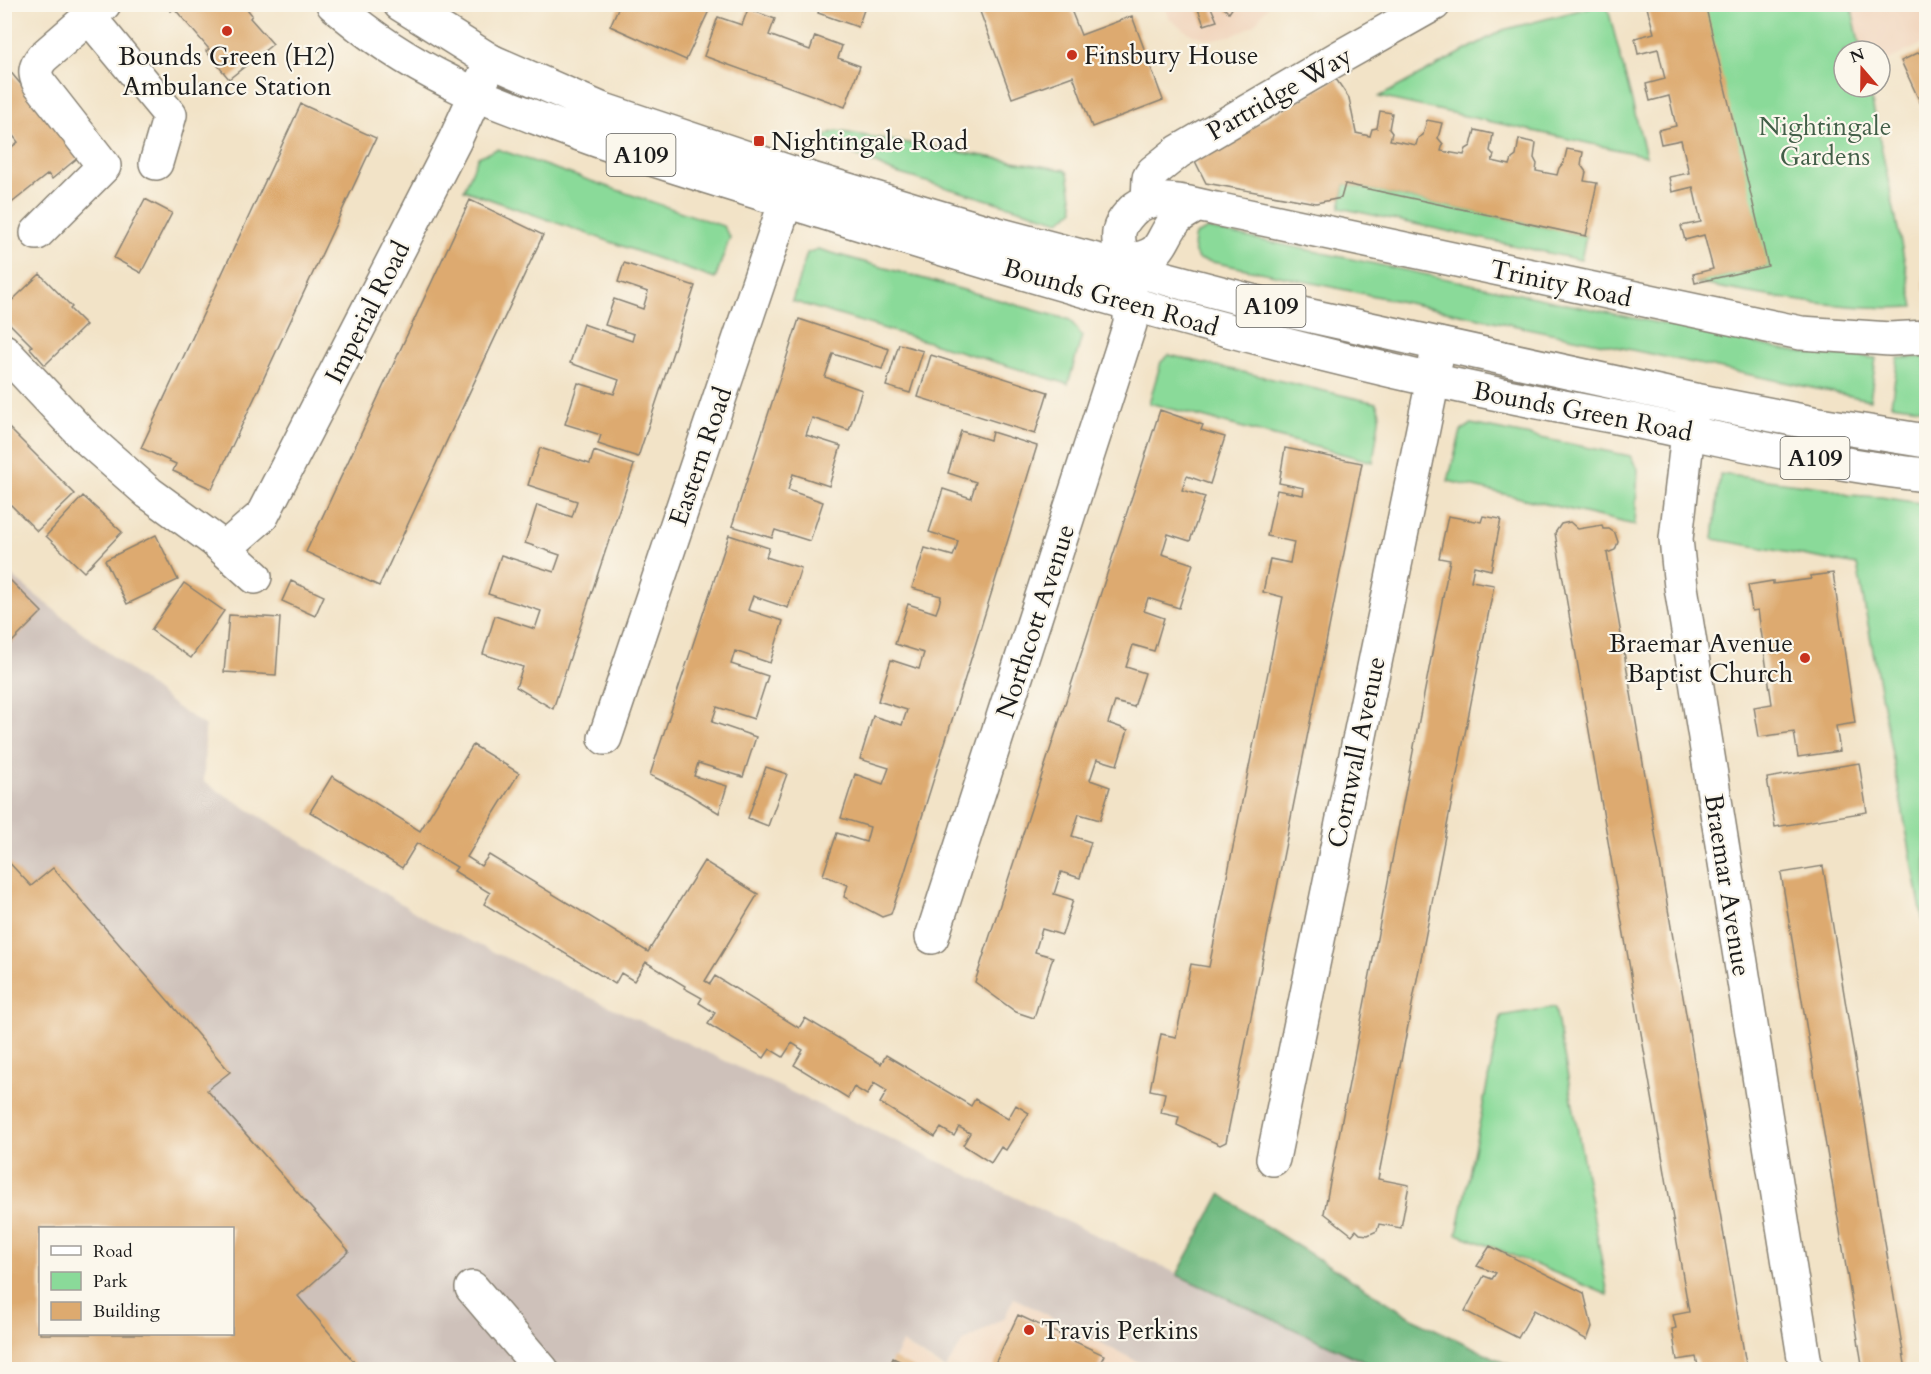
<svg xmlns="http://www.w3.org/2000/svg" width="1931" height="1374" viewBox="0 0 1931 1374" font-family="Cardo,serif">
  <rect width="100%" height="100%" fill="#fbf7ec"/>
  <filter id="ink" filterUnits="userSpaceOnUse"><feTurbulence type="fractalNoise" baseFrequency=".0167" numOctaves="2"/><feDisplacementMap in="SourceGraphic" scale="12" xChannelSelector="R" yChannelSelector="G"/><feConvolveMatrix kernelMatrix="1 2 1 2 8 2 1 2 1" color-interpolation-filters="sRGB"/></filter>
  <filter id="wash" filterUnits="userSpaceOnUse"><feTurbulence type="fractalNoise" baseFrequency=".008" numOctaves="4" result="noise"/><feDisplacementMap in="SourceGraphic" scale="24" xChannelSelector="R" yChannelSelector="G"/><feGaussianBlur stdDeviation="1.35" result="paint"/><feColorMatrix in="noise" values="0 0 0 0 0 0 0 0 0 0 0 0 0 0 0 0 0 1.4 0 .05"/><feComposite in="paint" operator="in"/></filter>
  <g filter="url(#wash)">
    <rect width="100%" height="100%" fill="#f2e3c7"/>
    <path fill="#f1d5bd" d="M1164 5H1269L1254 25 1234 35 1213 39 1192 35 1170 19Z
      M1851 5H1926V42L1880 64V51H1861Z
      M1014 1298 1152 1369 945 1370 961 1343 1005 1317Z
      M902 1343 942 1369 888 1370Z"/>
    <path fill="#cec1ba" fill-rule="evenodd" d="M4 570 175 706 205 726 204 782 434 924 1380 1369H1152L1014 1298 1005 1317 962 1343 945 1369 902 1343 888 1370 5 1369ZM40 1228H232V1334H40Z"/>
    <path fill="#8ada99" stroke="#537b5a" stroke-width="1.5" d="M1603 4 1607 5 1646 156 1379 97 1503 30Z
      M1704 5H1851L1861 51H1844V87H1869L1914 307C1840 311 1767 296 1695 283L1767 266Z
      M837 131 1065 170 1068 173 1074 209 1060 221 893 172 826 141 825 137 830 133Z
      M497 149 723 226 730 237 715 279 464 190 478 157Z
      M1345 184 1586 236 1581 260 1340 208Z
      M1208 229 1797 352 1876 358 1870 400 1198 259C1193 251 1192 245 1195 235Z
      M818 249 1070 320 1082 336 1068 384 792 301 807 253Z
      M1169 355 1376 403 1380 413 1373 462 1149 403 1161 362Z
      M1926 357V409L1891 404 1898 358Z
      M1471 424 1630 456 1638 469 1635 525 1448 481 1461 431Z
      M1720 474 1829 488 1848 495 1881 497 1926 504V937L1857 565 1713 539Z
      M1555 1007 1608 1295 1490 1246 1457 1234 1501 1016Z"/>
    <path fill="#6fba81" stroke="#466b4e" stroke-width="1.5" d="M1221 1194 1264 1225 1414 1319 1518 1369H1380L1177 1275Z"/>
    <g id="blocks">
      <path fill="#ddaa6f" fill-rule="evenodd" d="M166 4H243L252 15 250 18 273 44 229 79 206 51 209 49 174 8 171 11Z
        M620 4H712L686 60 610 26Z
        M820 4H866L858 27 818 13Z
        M1220 4H1235L1229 13Z
        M1646 4H1705L1768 266 1695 283 1693 274 1713 269 1704 235 1685 240 1681 226 1701 222 1693 187 1672 192 1669 177 1689 173 1681 140 1661 144 1658 130 1676 126 1669 96 1650 101 1646 84 1665 79 1658 49 1638 54 1635 38 1654 33Z
        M991 5H1069L1081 35 1132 16 1163 100 1092 127 1073 76 1012 98 979 9Z
        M1210 5 1217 21 1204 25 1198 9Z
        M748 9 775 19 769 35 810 50 815 36 842 46 838 58 860 66 845 107 704 56 718 17 742 25Z
        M1926 49V115L1901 61Z
        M4 64 80 156 52 179 48 174 4 209V153L18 142 7 128 4 129Z
        M1336 79 1349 98 1356 133 1370 136 1372 129 1377 128 1380 111 1392 113 1389 129 1392 133 1390 140 1406 143 1416 145 1418 138 1423 135 1427 120 1442 123 1438 138 1443 144 1441 151 1452 153 1464 155 1466 149 1471 146 1475 130 1493 134 1490 151 1494 155 1492 161 1510 165 1512 159 1516 156 1519 139 1527 141 1536 143 1534 158 1537 164 1536 171 1557 175 1559 168 1564 162 1567 149 1583 152 1581 165 1586 172 1584 181 1597 183 1586 236 1345 184 1341 198 1316 203 1206 183 1195 161Z
        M301 104 376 138 212 489 173 471 176 464 141 448Z
        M145 199 172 213 141 273 114 258Z
        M470 200 543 235 379 586 306 552Z
        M1923 233H1926V290H1924Z
        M624 263 695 286 638 457 598 444 601 435 565 424 578 383 614 394 619 380 570 363 583 324 632 341 634 334 605 325 614 299 643 309 648 292 618 282Z
        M40 274 72 307 70 309 86 325 45 365 30 348 32 346 4 318V308Z
        M799 319 889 349 882 369 833 354 825 377 862 390 849 430 812 418 806 435 841 446 829 486 793 474 788 490 823 502 810 541 775 530 772 538 732 526Z
        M899 344 923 351 910 393 886 386Z
        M931 355 1048 392 1035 434 918 397Z
        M1160 410 1203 425 1201 430 1225 437 1210 484 1187 476 1182 490 1205 497 1190 541 1168 534 1162 554 1193 564 1179 608 1148 598 1144 611 1164 618 1154 651 1133 645 1126 667 1145 673 1134 707 1115 702 1108 723 1128 730 1117 765 1097 759 1090 780 1110 787 1100 820 1079 814 1072 836 1091 842 1080 878 1061 872 1054 894 1073 900 1062 935 1042 929 1035 952 1053 957 1034 1018 1016 1012 975 982Z
        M5 424 75 494 37 531 5 499Z
        M961 431 990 440 992 432 1037 446 903 878 891 914 882 917 844 897 848 885 823 875 837 833 866 842 870 827 841 818 855 774 883 784 889 768 860 759 873 716 902 725 907 710 878 701 891 660 919 669 924 653 895 644 908 604 936 613 939 605 941 596 912 588 925 548 953 556 956 549 958 541 929 532 943 489 971 498 976 482 948 473Z
        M540 448 590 464 594 451 634 465 553 709 516 687 523 667 483 654 495 616 535 629 541 611 488 594 501 555 554 572 560 555 525 543 537 505 572 517 577 501 528 485Z
        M1285 448 1362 463 1226 1142 1220 1145 1177 1125 1179 1117 1161 1113 1165 1093 1150 1090 1161 1034 1176 1037 1191 964 1209 967 1283 597 1263 592 1270 559 1290 563 1294 542 1267 536 1277 490 1303 495 1304 488 1279 483Z
        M83 496 122 532 84 572 46 536Z
        M1448 516 1481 522 1483 516 1501 519 1491 570 1474 566 1471 581 1494 585 1378 1179 1409 1185 1401 1228 1379 1224 1377 1231 1368 1235 1360 1234 1356 1230 1352 1235 1324 1213 1450 560 1439 558Z
        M1570 522 1578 529 1602 525 1603 529H1609L1615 533 1618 542 1615 550 1607 553 1747 1370H1699L1696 1357 1677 1360 1672 1329 1676 1328 1673 1315 1689 1312 1555 533 1561 524Z
        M156 535 178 580 127 604 105 560Z
        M729 535 769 548 766 557 801 568 788 608 753 596 748 610 783 621 770 663 735 651 731 664 768 676 754 719 717 707 712 722 756 737 743 777 698 763 694 776 727 786 719 813 688 794 650 775Z
        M1833 573 1855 723 1836 726 1840 751 1798 757 1794 732 1759 737 1754 707 1772 704 1758 610 1752 611 1748 585 1773 581V584L1811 579 1810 576Z
        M4 574 42 612 4 650Z
        M291 581 324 596 315 616 282 601Z
        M184 583 224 611 191 658 151 630Z
        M229 615 280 618 276 675 224 672Z
        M473 745 519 773 467 857 481 866 489 855 648 952 704 861 758 894 705 981 710 984 715 976 799 1028 805 1018 881 1064 886 1055 971 1106 975 1099 1008 1119 1016 1105 1029 1113 1006 1150 1001 1147 991 1163 963 1145 970 1133 959 1127 954 1136 941 1128 935 1137 880 1103 887 1091 874 1083 867 1095 854 1087 848 1098 794 1065 803 1050 792 1043 783 1057 770 1049 764 1058 708 1024 715 1013 699 1003 702 998 684 988 685 986 646 962 634 981 621 973 615 984 484 904 490 893 454 871 457 867 417 843 402 868 310 812 332 776 420 831Z
        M1859 763 1867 812 1775 827 1767 778Z
        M766 767 787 774 768 826 748 818Z
        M4 857 31 886 53 868 230 1072 207 1090 349 1251 298 1296 361 1370H4ZM40 1228H232V1334H40Z
        M1823 866 1906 1370H1863L1781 873Z
        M1490 1246 1584 1293 1592 1327 1587 1340 1534 1310 1518 1338 1465 1311 1484 1276 1492 1279 1496 1273 1477 1266Z
        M1018 1315 1104 1355 1097 1370H992Z
        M893 1358 918 1370H888Z"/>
    </g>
  </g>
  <g filter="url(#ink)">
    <use href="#blocks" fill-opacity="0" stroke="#878072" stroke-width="1.5"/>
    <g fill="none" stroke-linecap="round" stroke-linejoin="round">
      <g stroke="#878072" stroke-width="36">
        <path id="minor" d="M89 17 170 115 156 163
          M1148 201 1149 178 1153 172 1178 152 1340 57 1434 4
          M1198 205C1190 210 1180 214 1174 222 1158 244 1164 255 1131 260L1121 253C1117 235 1117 227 1130 213 1151 189 1189 204 1216 209L1801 333 1890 339 1926 337
          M37 233 104 166 39 83C34 73 35 67 42 58L104 4
          M4 351 83 435 149 493 215 541 255 577
          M1694 405 1688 432 1676 539 1681 587 1806 1370
          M224 549 262 516 455 140 491 61
          M605 738 795 174
          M932 937 1130 324V277
          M1273 1159 1433 380 1438 344
          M472 1288 542 1370"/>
      </g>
      <g stroke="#878072" stroke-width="36">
        <path id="major" d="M333 4C369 36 409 62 452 83 479 97 509 107 537 118 631 155 728 183 825 213 1025 275 1227 334 1432 380 1494 394 1558 406 1621 418 1722 439 1824 464 1926 475
          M400 4 491 61 601 109 795 174 982 230 1293 312 1695 400 1813 423 1926 441"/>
      </g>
      <use href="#minor" stroke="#fff" stroke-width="33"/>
      <use href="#major" stroke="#fff" stroke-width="33"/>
    </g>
  </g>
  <g fill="#c8321e" stroke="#fbf7ec" stroke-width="2">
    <circle cx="227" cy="31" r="6"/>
    <circle cx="1072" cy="55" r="6"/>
    <rect x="753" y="135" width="12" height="12" rx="3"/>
    <circle cx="1805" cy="658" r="6"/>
    <circle cx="1029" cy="1330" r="6"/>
  </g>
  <g text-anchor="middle" stroke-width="4.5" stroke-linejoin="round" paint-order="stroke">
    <g fill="#fbf7ec" stroke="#5f5e5a" stroke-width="1.5">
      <rect x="606.5" y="134" width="69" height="42" rx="4.5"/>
      <rect x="1236.5" y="285" width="69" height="42" rx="4.5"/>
      <rect x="1780.5" y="437" width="69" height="42" rx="4.5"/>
    </g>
    <g font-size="24" font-weight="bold" fill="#1c1c1c">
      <text x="641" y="163">A109</text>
      <text x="1271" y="314">A109</text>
      <text x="1815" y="466">A109</text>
    </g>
    <g font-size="26" fill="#1c1c1c" stroke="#fbf7ec" text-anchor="start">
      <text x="1084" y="64">Finsbury House</text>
      <text x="227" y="65" text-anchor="middle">Bounds Green (H2)<tspan x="227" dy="30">Ambulance Station</tspan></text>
      <text x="771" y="150">Nightingale Road</text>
      <text x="1793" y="652" text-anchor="end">Braemar Avenue<tspan x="1793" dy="30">Baptist Church</tspan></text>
      <text x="1041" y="1339">Travis Perkins</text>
    </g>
    <g font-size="26" fill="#1c1c1c" stroke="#fbf7ec">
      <text transform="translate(1279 93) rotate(-30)" y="9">Partridge Way</text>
      <text transform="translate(1561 283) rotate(12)" y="9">Trinity Road</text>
      <text transform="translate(1111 297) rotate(16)" y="9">Bounds Green Road</text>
      <text transform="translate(367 312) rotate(-63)" y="9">Imperial Road</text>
      <text transform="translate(1583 411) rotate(11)" y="9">Bounds Green Road</text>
      <text transform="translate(700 456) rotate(-71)" y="9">Eastern Road</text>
      <text transform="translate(1035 621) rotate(-72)" y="9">Northcott Avenue</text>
      <text transform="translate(1356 752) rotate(-78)" y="9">Cornwall Avenue</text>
      <text transform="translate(1728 885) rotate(81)" y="9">Braemar Avenue</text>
    </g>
    <g font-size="26" fill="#425e48" stroke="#fbf7ec">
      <text x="1825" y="135">Nightingale<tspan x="1825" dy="30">Gardens</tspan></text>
    </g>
  </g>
  <rect width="1931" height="1374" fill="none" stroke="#fbf7ec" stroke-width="24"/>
  <rect x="39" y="1227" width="195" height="108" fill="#fbf7ec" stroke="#a29f99" stroke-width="1.5"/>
  <rect x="51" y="1246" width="30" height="9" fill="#ffffff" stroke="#a29f99" stroke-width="1.5"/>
  <text x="93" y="1257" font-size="18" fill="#1c1c1c">Road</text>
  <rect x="51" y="1272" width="30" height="18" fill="#8ada99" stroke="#a29f99" stroke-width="1.5"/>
  <text x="93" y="1287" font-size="18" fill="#1c1c1c">Park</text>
  <rect x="51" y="1302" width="30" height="18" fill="#ddaa6f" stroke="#a29f99" stroke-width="1.5"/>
  <text x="93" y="1317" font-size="18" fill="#1c1c1c">Building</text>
  <g transform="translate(1862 69) rotate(340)"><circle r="28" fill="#fbf7ec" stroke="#a29f99" stroke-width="1.5"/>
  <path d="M0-4.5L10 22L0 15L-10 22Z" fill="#c8321e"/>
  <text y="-9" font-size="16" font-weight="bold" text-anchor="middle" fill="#1c1c1c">N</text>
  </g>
</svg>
